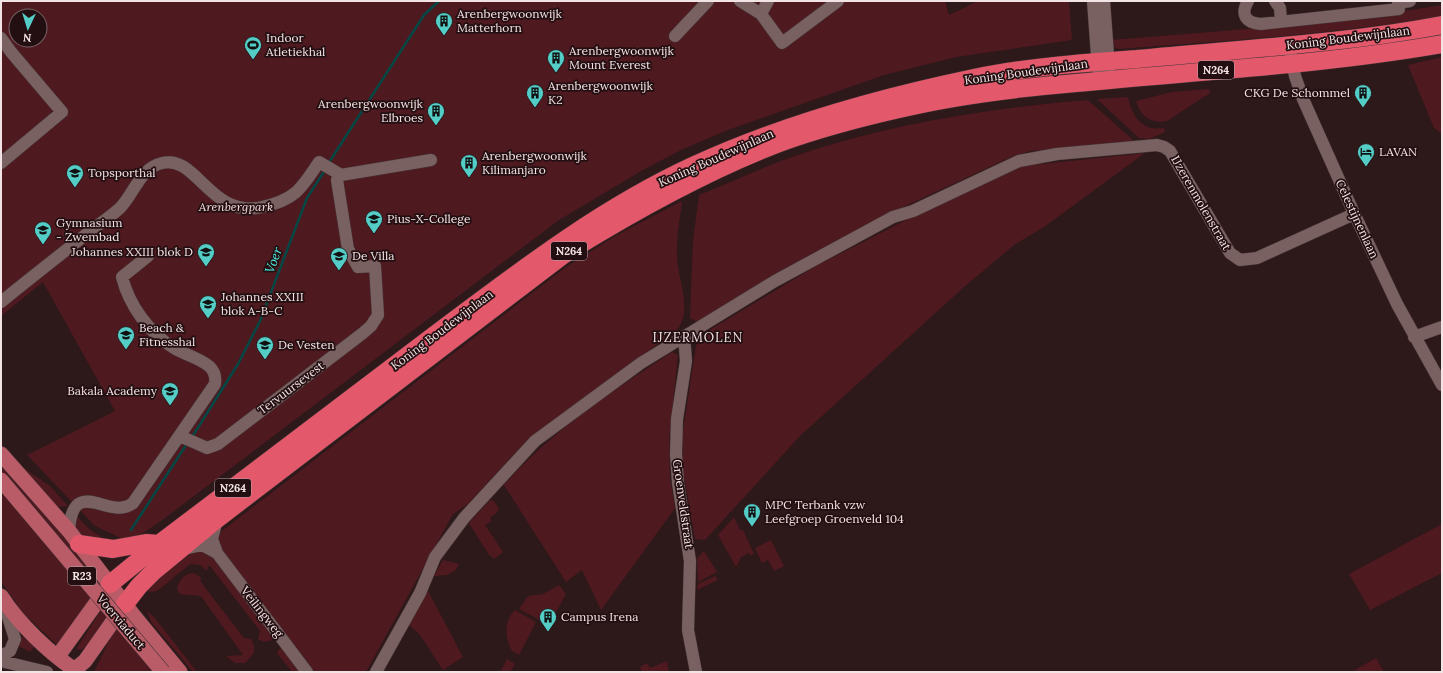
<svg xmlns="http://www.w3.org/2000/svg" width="1443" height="673" viewBox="0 0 1443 673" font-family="Lora,serif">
  <rect width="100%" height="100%" fill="#2d181a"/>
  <path fill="#4f1920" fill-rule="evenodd" d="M1 1H945L949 15 978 1H1069L1072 40 956 57 884 75 728 130 683 149 643 170 559 220 161 521 137 537 125 540 95 526 27 455 115 411 43 282 1 316ZM16 16H40V40H16Z
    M1442 5V16C1335 34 1227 41 1119 49L1114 47 1111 40C1222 31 1333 24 1442 5Z
    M1442 57V134L1434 128 1408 65Z
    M1208 89 1210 90V93L1167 121C1151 124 1141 117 1136 101L1172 92Z
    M1128 97C1132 116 1142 132 1164 128L1165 132 1149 139 1139 138 1097 99Z
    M1088 100 1134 141 1031 151 1013 156 871 222 778 272 697 322 690 318 693 241 699 195C730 183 760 168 792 157 886 125 988 108 1088 100Z
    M1145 153 1044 227 1014 245 963 288 800 436 705 540 695 539 683 470V431L696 346 703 334 816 266 912 217 1023 166Z
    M682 201C680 219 676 239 677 257 678 280 693 310 677 330L527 440 468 504 453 514 366 672H315L219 547 217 537 219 533 566 267 617 235Z
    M672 352 678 355 669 440 670 479 675 508 601 610 582 570 566 582 504 485C551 431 613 391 672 352Z
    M1 461 31 494 102 585 57 645 23 613 1 581Z
    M24 468 50 486 68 506 57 507 22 469Z
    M490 500 494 501 499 509 496 513 490 518 492 521 485 525 503 552 494 559 490 555H489L469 523Z
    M76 515 89 529 106 540 78 535 74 522Z
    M734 517 740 530H743L754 554 750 556 749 553 740 558V560L736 567 718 535Z
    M1442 524V573L1370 610 1349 574Z
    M771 540 784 566 774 571 768 560 762 563 755 548Z
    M193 550 210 553 274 636 273 640 264 642 258 639 260 631 210 566H208L207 571 200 565 190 564 160 589 154 592 145 591Z
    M704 551 717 572 698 582 697 558Z
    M443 560 459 564 456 570 447 575 434 576Z
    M194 573 202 578 200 580 203 585 244 638 251 639 254 645V653L245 663H235L226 656 243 655 201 596 180 594 177 590C178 581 184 573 194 573Z
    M715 576 718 580 697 590 698 584Z
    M559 585 566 594 549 625 519 609 528 596 543 594Z
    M427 589 463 657 443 670 420 635 409 625Z
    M102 609 108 616 91 643 81 650 76 649Z
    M515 610 536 622 519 655 512 651C505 638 503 622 515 610Z
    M147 611 155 618 197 672H193L151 622Z
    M116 626 155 672H94Z
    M22 636 35 646 30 652 18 646Z
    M282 648 301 672H292L277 653 278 650Z
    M1376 658 1384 672H1356L1355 670Z
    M507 659 515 664 510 672H500Z
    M667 661 669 672H642L640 667 647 663 650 668Z"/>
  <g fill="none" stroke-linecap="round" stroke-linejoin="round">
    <path stroke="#034845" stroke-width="2.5" d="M328 164 424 15 439 1
      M192 437 238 364 260 321 307 198 325 170
      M131 530 188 442"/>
    <g stroke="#453536" stroke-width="13">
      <path id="minor" d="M740 1 761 14 782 43 838 1
        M1093 1 1098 69
        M1104 1 1109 68
        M1248 1C1240 15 1246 23 1261 24L1399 9 1398 3 1410 1
        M1275 1 1280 8 1281 21
        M761 14 768 1
        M675 36 708 1
        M1 38 11 52 62 112 1 163
        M1291 56 1295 76 1303 99 1353 211 1397 304 1442 385
        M1 302C28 280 56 258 84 236 95 227 109 218 120 208 134 194 140 168 162 163 197 154 210 219 262 207 295 200 301 189 319 162L341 175 431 160
        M684 336 686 361 677 419 676 454 678 483 690 561 688 630 696 672
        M1414 337 1442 327
        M180 436 207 448 218 444 363 333 371 326 378 315 375 266 358 267 348 249 337 180 341 175
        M69 531C73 473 110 522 133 503L215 384C216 377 215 372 210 367 200 358 185 355 174 348 149 333 129 305 122 277L148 256
        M184 549 202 545 217 553 307 672
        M217 553 212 539 217 520
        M1 656 10 651 15 639 8 617V608
        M1 661 47 672
        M376 672 420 593 435 557 464 518 535 441 641 363 775 281 893 217 913 211 1019 161 1057 154 1157 145 1164 147 1170 151 1230 253 1240 260 1257 258 1354 214"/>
    </g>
    <g stroke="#453536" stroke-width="16">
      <path id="major" d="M1 454 69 531 134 616 180 672
        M1 596C18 623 50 654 78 672
        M58 656 107 588
        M74 670 85 661 123 607"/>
    </g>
    <g stroke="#453536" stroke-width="19">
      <path id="highway" d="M79 544 113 549 146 543 159 544
        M110 584 159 544C250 475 341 406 432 337 516 274 599 209 695 165 784 124 878 98 974 78 1027 67 1082 63 1137 59 1238 49 1342 44 1442 25
        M125 604 139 586 154 571 217 519 563 255C632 212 703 172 779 143 818 129 859 118 899 109 957 95 1017 88 1076 83 1198 71 1321 65 1442 44"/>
    </g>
    <use href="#minor" stroke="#796061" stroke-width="12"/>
    <use href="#major" stroke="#b95c67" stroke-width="15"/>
    <use href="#highway" stroke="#e3596b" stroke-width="18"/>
    <g stroke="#453536" stroke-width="16" stroke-linecap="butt">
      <path id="major-bridge" d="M1 480 163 672"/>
    </g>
    <use href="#major-bridge" stroke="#b95c67" stroke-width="15"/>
  </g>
  <defs>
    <g id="building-pin" transform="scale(0.9)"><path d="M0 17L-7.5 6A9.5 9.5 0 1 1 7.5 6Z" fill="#54cdc7" stroke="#230f11"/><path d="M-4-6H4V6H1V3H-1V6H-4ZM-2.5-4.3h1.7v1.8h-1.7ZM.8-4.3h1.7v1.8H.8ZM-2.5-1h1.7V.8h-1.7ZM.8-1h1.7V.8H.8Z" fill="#111"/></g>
    <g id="stadium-pin" transform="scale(0.9)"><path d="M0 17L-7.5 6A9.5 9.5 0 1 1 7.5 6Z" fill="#54cdc7" stroke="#230f11"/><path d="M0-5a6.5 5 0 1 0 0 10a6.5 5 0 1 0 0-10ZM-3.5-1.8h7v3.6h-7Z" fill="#111"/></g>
    <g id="hotel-pin" transform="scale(0.9)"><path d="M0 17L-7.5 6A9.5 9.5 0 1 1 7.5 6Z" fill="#54cdc7" stroke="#230f11"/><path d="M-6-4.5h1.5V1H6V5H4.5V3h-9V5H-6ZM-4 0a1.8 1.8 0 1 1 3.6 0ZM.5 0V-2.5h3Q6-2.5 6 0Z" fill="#111"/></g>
    <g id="university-pin" transform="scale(0.9)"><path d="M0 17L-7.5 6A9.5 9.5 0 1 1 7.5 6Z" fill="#54cdc7" stroke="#230f11"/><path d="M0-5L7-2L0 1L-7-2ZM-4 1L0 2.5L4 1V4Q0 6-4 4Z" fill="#111"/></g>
    <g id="school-pin" transform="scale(0.9)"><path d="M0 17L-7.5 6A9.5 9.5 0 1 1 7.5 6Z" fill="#54cdc7" stroke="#230f11"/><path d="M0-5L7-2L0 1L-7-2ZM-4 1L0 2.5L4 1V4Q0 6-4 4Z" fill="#111"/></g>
  </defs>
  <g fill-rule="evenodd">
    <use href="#building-pin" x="444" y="21"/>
    <use href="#stadium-pin" x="253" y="45"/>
    <use href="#building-pin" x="556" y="58"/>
    <use href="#building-pin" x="535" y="93"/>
    <use href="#building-pin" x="1363" y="93"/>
    <use href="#building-pin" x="436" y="111"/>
    <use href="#hotel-pin" x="1366" y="152"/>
    <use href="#building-pin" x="469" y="163"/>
    <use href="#university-pin" x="75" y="173"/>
    <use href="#university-pin" x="374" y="219"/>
    <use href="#university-pin" x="43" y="230"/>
    <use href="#university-pin" x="206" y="252"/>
    <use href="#school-pin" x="339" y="256"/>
    <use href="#university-pin" x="208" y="304"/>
    <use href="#university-pin" x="126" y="335"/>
    <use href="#university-pin" x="265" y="345"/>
    <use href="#university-pin" x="170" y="391"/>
    <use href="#building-pin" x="752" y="512"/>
    <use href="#building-pin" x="548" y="617"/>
  </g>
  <g text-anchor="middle" stroke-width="3.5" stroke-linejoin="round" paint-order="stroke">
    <g fill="#230f11" stroke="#b4a3a5" stroke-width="1">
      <rect x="1198" y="61" width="36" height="18" rx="3"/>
      <rect x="551" y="242" width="36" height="18" rx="3"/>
      <rect x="215" y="479" width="36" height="18" rx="3"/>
      <rect x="68" y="567" width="28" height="18" rx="3"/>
    </g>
    <g font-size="11" font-weight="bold" fill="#f2e3e4">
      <text x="1216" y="74">N264</text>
      <text x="569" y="255">N264</text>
      <text x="233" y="492">N264</text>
      <text x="82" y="580">R23</text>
    </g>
    <g font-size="12" fill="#f2e3e4" stroke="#230f11" text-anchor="start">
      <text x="457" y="18">Arenbergwoonwijk<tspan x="457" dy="14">Matterhorn</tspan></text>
      <text x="266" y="42">Indoor<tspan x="266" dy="14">Atletiekhal</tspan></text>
      <text x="569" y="55">Arenbergwoonwijk<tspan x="569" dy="14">Mount Everest</tspan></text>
      <text x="548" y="90">Arenbergwoonwijk<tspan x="548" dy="14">K2</tspan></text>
      <text x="1350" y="97" text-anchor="end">CKG De Schommel</text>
      <text x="423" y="108" text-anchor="end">Arenbergwoonwijk<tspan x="423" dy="14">Elbroes</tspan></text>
      <text x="1379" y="156">LAVAN</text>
      <text x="482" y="160">Arenbergwoonwijk<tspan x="482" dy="14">Kilimanjaro</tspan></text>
      <text x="88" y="177">Topsporthal</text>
      <text x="387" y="223">Pius-X-College</text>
      <text x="56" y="227">Gymnasium<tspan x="56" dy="14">- Zwembad</tspan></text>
      <text x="193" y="256" text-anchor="end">Johannes XXIII blok D</text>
      <text x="352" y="260">De Villa</text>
      <text x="221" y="301">Johannes XXIII<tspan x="221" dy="14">blok A-B-C</tspan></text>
      <text x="139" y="332">Beach &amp;<tspan x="139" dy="14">Fitnesshal</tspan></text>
      <text x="278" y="349">De Vesten</text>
      <text x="157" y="395" text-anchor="end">Bakala Academy</text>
      <text x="765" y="509">MPC Terbank vzw<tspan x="765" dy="14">Leefgroep Groenveld 104</tspan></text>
      <text x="561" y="621">Campus Irena</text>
    </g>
    <g font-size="12" fill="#f2e3e4" stroke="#230f11">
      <text transform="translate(1348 38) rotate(-7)" y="4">Koning Boudewijnlaan</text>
      <text transform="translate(1026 72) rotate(-8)" y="4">Koning Boudewijnlaan</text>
      <text transform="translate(716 158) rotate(-24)" y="4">Koning Boudewijnlaan</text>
      <text transform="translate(1201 203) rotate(60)" y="4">IJzerenmolenstraat</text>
      <text transform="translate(1357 219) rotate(65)" y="4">Celestijnenlaan</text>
      <text transform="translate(442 330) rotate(-37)" y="4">Koning Boudewijnlaan</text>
      <text transform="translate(291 388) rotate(-37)" y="4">Tervuursevest</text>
      <text transform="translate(683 504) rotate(82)" y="4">Groenveldstraat</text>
      <text transform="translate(262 612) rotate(52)" y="4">Veilingweg</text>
      <text transform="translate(121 622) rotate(50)" y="4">Voerviaduct</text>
    </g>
    <g font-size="12" font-style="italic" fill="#f5ddde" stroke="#230f11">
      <text x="236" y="211">Arenbergpark</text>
    </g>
    <g font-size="13" font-style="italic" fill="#50f2ea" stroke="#230f11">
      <text transform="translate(273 260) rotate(-69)" y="5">Voer</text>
    </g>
    <g font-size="13" letter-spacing="1" fill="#f2e3e4" stroke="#230f11">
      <text x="698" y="342">IJZERMOLEN</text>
    </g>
  </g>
  <rect width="1443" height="673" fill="none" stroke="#f2e3e4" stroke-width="4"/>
  <g transform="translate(28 28) rotate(184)"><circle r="19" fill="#230f11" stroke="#766465"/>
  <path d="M0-3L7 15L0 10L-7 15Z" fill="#54cdc7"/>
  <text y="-6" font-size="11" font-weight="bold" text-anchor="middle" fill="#f2e3e4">N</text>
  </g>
</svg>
